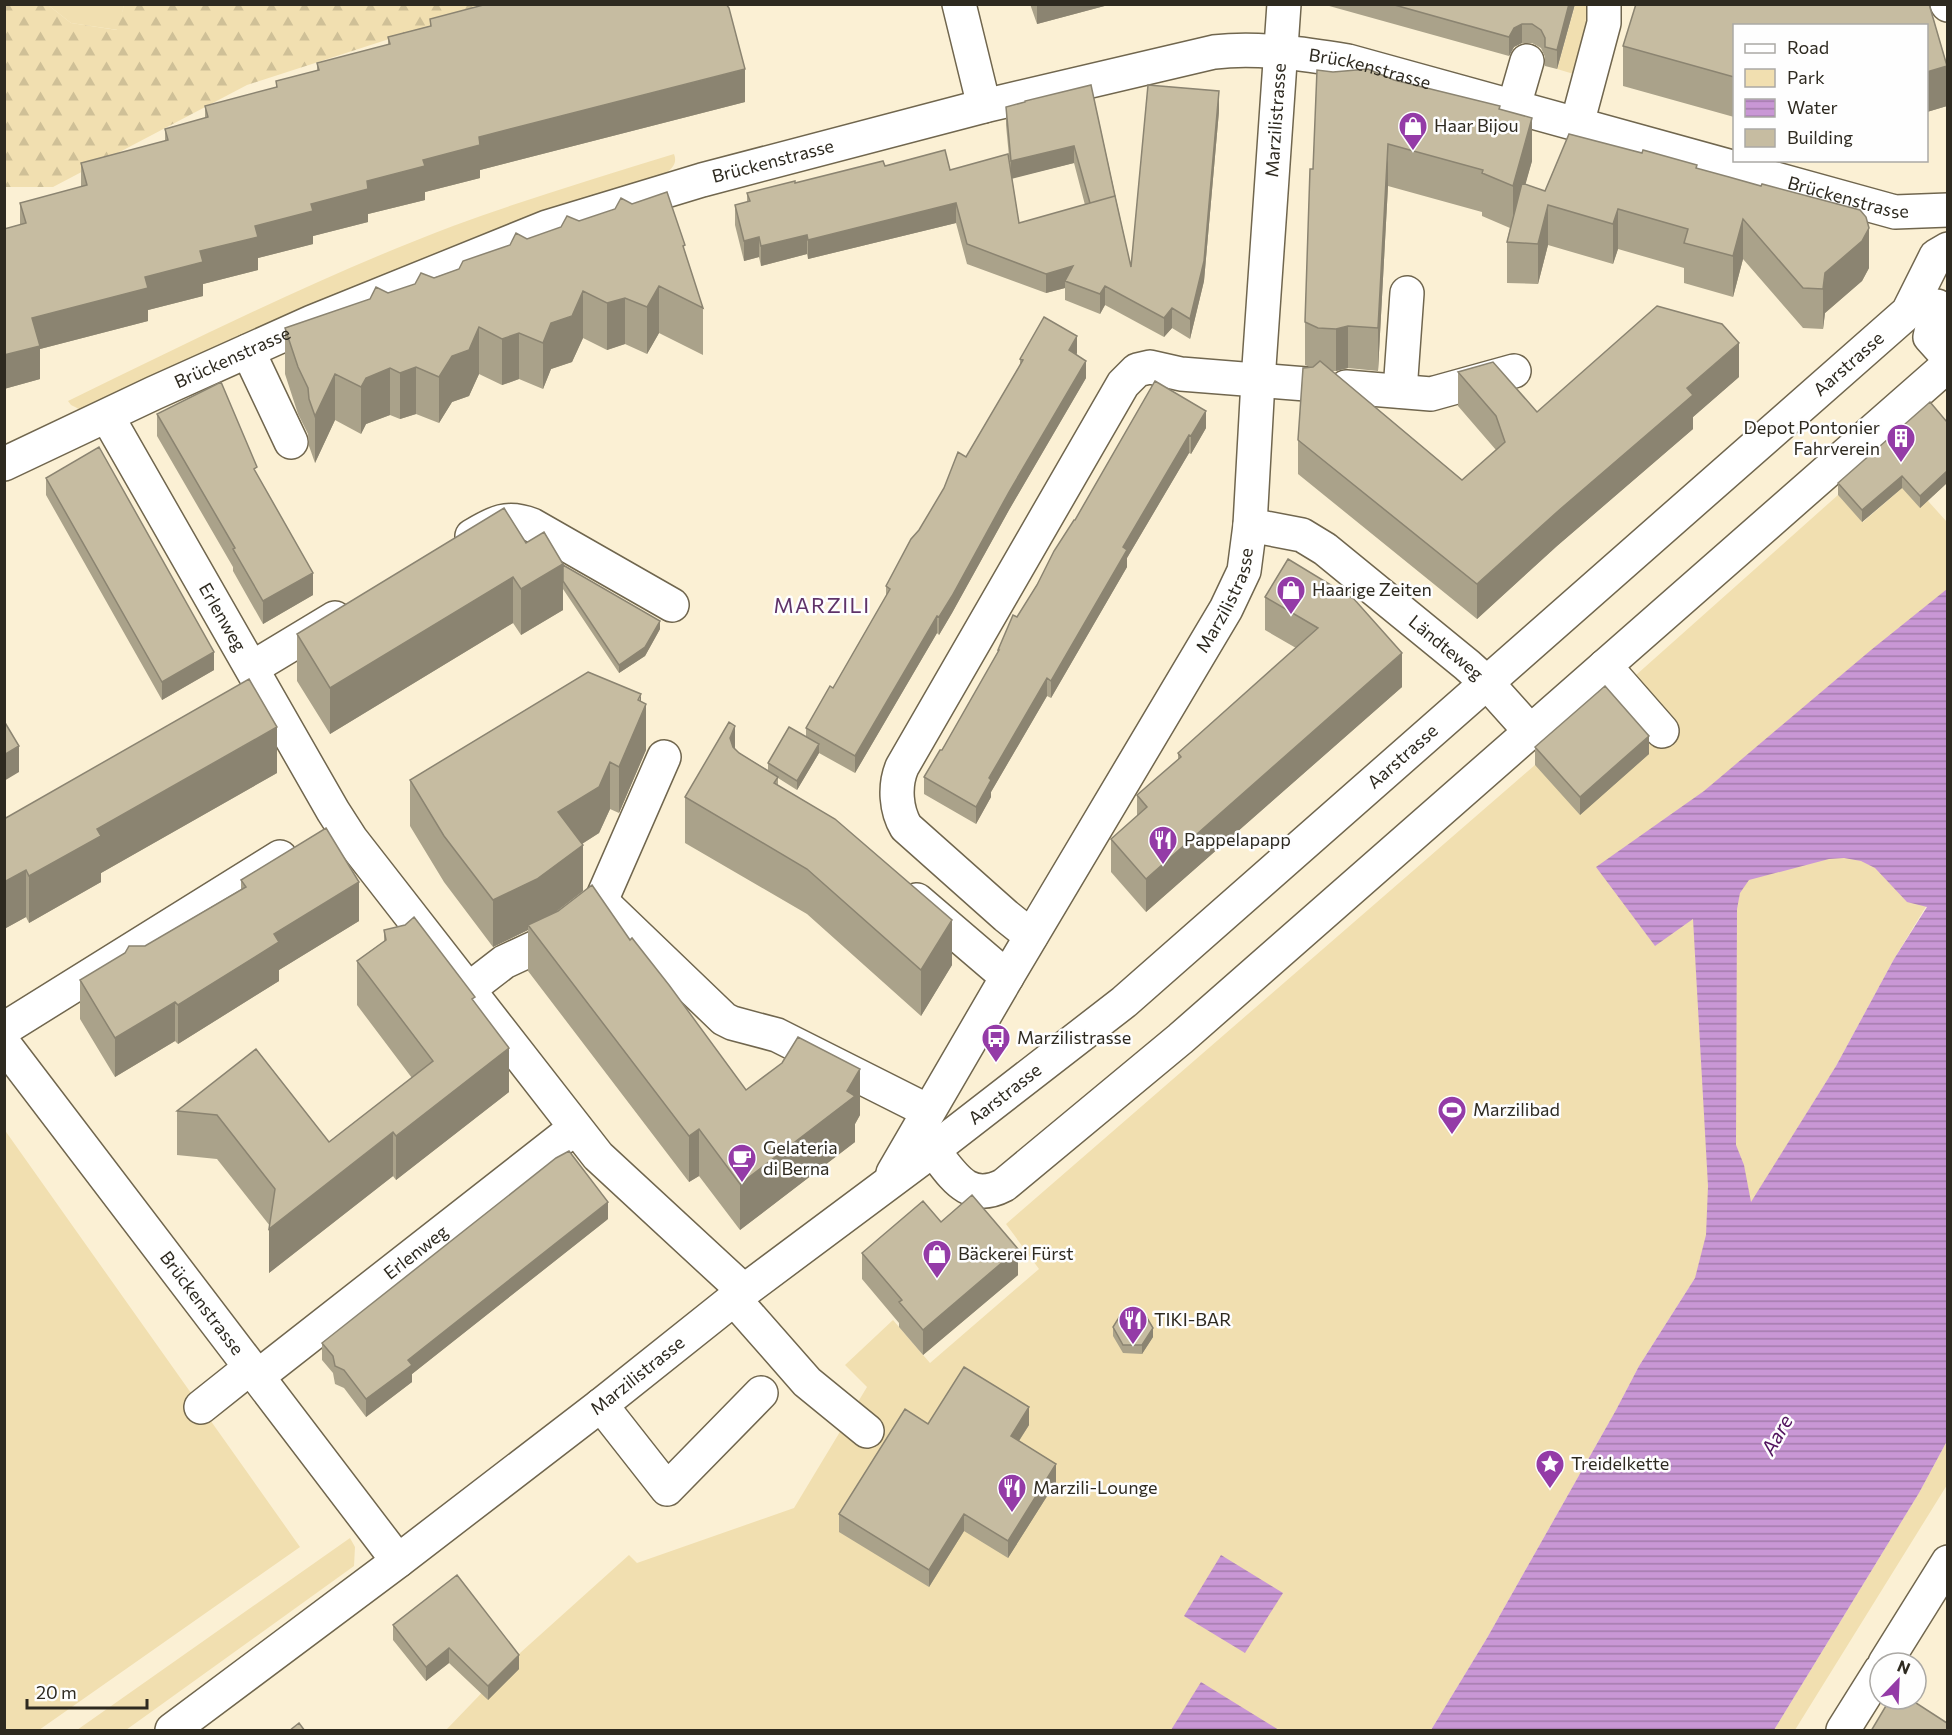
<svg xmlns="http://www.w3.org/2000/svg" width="1952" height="1735" viewBox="0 0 1952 1735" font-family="Commissioner,sans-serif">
  <defs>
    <pattern id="forest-firs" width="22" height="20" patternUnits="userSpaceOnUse" patternTransform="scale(1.5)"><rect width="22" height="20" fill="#f1dfb0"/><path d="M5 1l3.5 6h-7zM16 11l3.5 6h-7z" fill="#cfc097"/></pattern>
    <pattern id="water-rules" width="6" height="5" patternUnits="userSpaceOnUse" patternTransform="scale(1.5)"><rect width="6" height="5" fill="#c997d5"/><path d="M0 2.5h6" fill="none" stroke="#a47bac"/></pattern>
  </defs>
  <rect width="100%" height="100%" fill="#fbf0d4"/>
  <path fill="#f1dfb0" d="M48 5H124L118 30 71 23Z
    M1575 5H1589L1591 10 1577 75 1557 69Z
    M674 154C678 164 671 170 663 175L536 213 460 243 251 331 81 410 71 405 68 401C195 339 321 276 453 226 526 199 600 177 674 154Z
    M1910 481 1947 522V872L1894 959 1836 1066 1751 1203 1695 1278 1639 1366 1616 1410 1487 1638 1431 1730H446L520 1653 629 1555 637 1563 794 1508 867 1387 845 1365 893 1320 930 1363 1039 1269 1006 1224 1535 765 1838 495 1863 522Z
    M4 1129 300 1547 39 1730H5Z
    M1947 1441V1485L1795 1730H1774L1919 1493Z
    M350 1538 355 1547 354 1566 126 1730H77Z"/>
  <path fill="url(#forest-firs)" d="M5 5H48L71 23 117 30 124 5H479L451 19 247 85 53 187H5Z"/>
  <path fill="url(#water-rules)" fill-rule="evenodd" d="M1947 589V1441L1919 1493 1774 1730H1431L1487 1638 1616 1410 1639 1366 1695 1278 1706 1235 1708 1186 1693 919 1655 946 1596 867 1704 791 1871 650ZM1844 858 1861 861 1875 868 1907 902 1927 907 1894 959 1836 1066 1751 1202 1744 1165 1736 1145 1737 909 1740 893 1749 880 1829 859Z
    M1221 1555 1283 1593 1245 1653 1184 1616Z
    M1201 1682 1279 1730H1171Z"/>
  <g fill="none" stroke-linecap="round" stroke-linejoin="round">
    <g stroke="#70664e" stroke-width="36">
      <g id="minor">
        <path d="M959 4 984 106"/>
        <path d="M1947 4 1948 5"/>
        <path d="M1514 106 1527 61"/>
        <path d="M1577 124 1604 23V4"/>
        <path d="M1937 306 1930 337 1948 357"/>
        <path d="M248 351 291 442"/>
        <path d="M1346 387 1431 394 1514 371"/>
        <path d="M1400 391 1407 293"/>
        <path id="s1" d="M107 416 333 811 351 839 598 1156 744 1291"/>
        <path id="s2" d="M4 464 154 393 312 322 547 227 702 180 984 106 1214 52C1258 47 1305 54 1348 61L1895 212 1948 210"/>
        <path id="s3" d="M1250 525 1302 535 1325 549 1467 665 1487 683 1530 731"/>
        <path d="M472 536C494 523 506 515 532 525L672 605"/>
        <path d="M1605 666 1662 731"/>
        <path d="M252 668 335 618"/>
        <path d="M917 900 1007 977"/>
        <path d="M601 901 724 1019 732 1023 777 1035 928 1111"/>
        <path d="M1031 936 1006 916 906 827C896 810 894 786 902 767L1123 384 1137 370 1150 367 1181 374 1306 384"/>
        <path d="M469 989 504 962 547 942 601 901 664 757"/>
        <path d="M4 1029 280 857"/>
        <path id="s4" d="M4 1044 398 1561"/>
        <path d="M933 1150C953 1175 968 1204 1004 1185L1180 1039 1948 365"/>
        <path id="s5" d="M893 1173 1007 977 1226 609 1244 571 1250 525 1258 381 1284 4"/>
        <path d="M734 1299 807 1382 867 1431"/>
        <path id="s6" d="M257 1377 575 1128"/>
        <path d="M601 1405 667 1489 761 1393"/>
        <path d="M201 1407 250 1368"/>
        <path d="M1885 1663 1948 1562"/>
        <path id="s7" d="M172 1730 398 1561 601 1405 744 1291 933 1150 1124 1002 1908 312 1936 256 1948 249"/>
        <path d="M1843 1730 1880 1671"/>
      </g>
    </g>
    <use href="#minor" stroke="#fff" stroke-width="33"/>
  </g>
  <path fill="#aaa28a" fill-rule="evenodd" d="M1030 4H1112L1037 24Z
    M1322 4H1575L1557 69 1545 66V57L1541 48 1532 43H1522L1514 47 1509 56Z
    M1636 4H1929L1947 65V106L1927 112 1926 114V26H1734V117L1623 86V46Z
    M430 19 745 102 480 170V178L425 192V200L368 214V222L313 236V244L258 258V270L203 284V296L148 310V321L40 349V379L4 389V229L20 225V203L81 187V163L165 141V129L205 118V106L276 88V81L317 71V63L388 45V37L430 26Z
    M1394 80 1500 110 1532 161 1525 184 1545 191 1697 168 1869 268 1862 281 1825 313 1823 329 1803 328 1743 259 1733 297 1684 283V268L1618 249 1613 264 1548 245 1538 284 1507 283V242L1510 228 1482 216V212L1388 186 1378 371 1348 368 1336 371H1332L1462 480 1496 450 1458 406V372L1537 412 1739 377 1693 417V429L1557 546 1477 619 1298 474V440L1310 367 1305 365V322L1313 169Z
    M1091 85 1131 267 1219 111 1204 281 1190 339 1172 328 1164 337 1105 305 1100 314 1065 300V288L1046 293 967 264 956 223 808 259 807 254 761 266 759 257 744 261 735 225V205L747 202V193L885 166 950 170 1010 167 1006 125V107ZM1074 163 1085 205 1019 223 1012 178Z
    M579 221 685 255 703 308V355L659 333 647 354 625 344 607 350 583 338 572 362 551 369 543 389 519 379 502 385 479 374 469 396 452 402 439 423 416 414 400 419 390 415 366 424 361 434 335 420 315 463 309 446 308 434 298 414 285 374V328L459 269 527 239Z
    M1077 353 1076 355 1086 378 1009 510 952 613 939 635 937 633 855 773 819 753 797 790 778 778V785L952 965 921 1016 807 914 685 843V797L735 750 739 753 768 770V763L806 737V728L833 688 886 596V586L919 530 966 457 1020 365V359Z
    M1155 381 1206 428 1191 454 1189 453 1127 558V567L1051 698 1047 696 991 792V797L976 824 924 794V777L942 750 998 653V650L1075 520Z
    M157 414 257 475 313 595 263 624 233 571V567L157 436Z
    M1947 422V483L1920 508 1902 488 1862 522 1838 495V483Z
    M46 478 214 670 162 700 46 495Z
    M526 543 563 565 660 629 645 656 619 673 563 589V610L521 635 513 623 330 734 297 681V634Z
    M1288 559 1402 687 1146 912 1111 872V839L1137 816V795L1178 760V753L1296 648 1265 630V597Z
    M641 701 646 750 619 813 610 809 599 833 582 844 583 891 556 912 630 940 746 1090 860 1115 855 1124V1142L740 1230 699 1176 689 1182 528 971V930L493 947 444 882 410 826V780Z
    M1535 747 1649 754 1580 815 1535 765Z
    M277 773 101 873V882L29 923 26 917 6 928 4 925V819Z
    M241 880 359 921 279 970V981L178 1044 175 1041 115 1077 80 1019V980L145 946 241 889Z
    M384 930 475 1003 509 1092 396 1180 393 1176 269 1273 270 1226 217 1159 177 1155V1111L256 1049 329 1142 412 1078 357 1005V961L384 941Z
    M608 1219 412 1374V1382L366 1417 344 1388 335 1384 333 1373 322 1360V1343Z
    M941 1222 1018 1275 923 1355 899 1327V1323L862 1279V1253Z
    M1113 1327 1153 1337 1142 1354 1123 1353 1113 1336Z
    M928 1424 1029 1425 1019 1441 1056 1482 1008 1558 964 1531 929 1587 839 1532V1514Z
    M393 1625 519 1669 488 1700 449 1663 426 1681 393 1640Z"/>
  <path fill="#8b8471" d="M1037 4H1112L1037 24Z
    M1569 4H1575L1557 69V50Z
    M1522 24V43L1514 47 1509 56V37L1514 28Z
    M1947 66V106L1927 112 1926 114 1927 72Z
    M745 69V102L480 170V178L425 192V200L368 214V222L313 236V244L258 258V270L203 284V296L148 310V321L40 349V379L4 389V355L32 318 145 277 255 226 479 137Z
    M1219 91V111L1204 281 1190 339V319Z
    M1532 118V161L1513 229V186Z
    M1388 144V186L1378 371V328Z
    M1074 146V163L1011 179V161Z
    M956 203V223L808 259V240Z
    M1548 205V245L1538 284V244Z
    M1618 209V249L1613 264V224Z
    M1743 219V259L1733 297V256Z
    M1869 228V268L1862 281 1825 313 1823 329V289L1825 273Z
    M807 235V254L761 266V246Z
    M759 237V257L744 261V241Z
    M1073 266 1065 281V288L1046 293V274Z
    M659 286V333L647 354V307Z
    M1105 286V305L1100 314V294Z
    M583 291V338L572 362 551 369 543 389V343L551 323Z
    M625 298V344L607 350V303Z
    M1172 308V328L1164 337V318Z
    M1348 326V368L1336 371V329Z
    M479 327V374L469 396 452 402 439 423V377L452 356Z
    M519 333V379L502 385V339Z
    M1077 336V353L1069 368V350Z
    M1739 343V377L1693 417V429L1557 546 1477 619V584L1687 388Z
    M1086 361V378L1009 510 952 613 939 635V617L1009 492Z
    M416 367V414L400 419V373Z
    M390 368V415L366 424 361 434V387L366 378Z
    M335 374V420L315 463V416Z
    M1206 411V428L1191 454V436Z
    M1189 435V453L1127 558V567L1051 698V681L1123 547Z
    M1947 471V483L1920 508V496Z
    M1902 476V488L1862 522V510Z
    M563 564V610L521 635V589Z
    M313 573V595L263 624V601Z
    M513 577V623L330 734V688Z
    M937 616V633L855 773V756Z
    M660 621V629L645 656 619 673V665Z
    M214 652V670L162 700V682Z
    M1402 653V687L1146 912V879Z
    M1047 678V696L991 792V797L976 824V807L989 778Z
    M641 694V716L646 704V750L619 813V767Z
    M735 726V771L730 738Z
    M277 727V773L101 873V882L29 923V876L97 829Z
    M1649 736V754L1580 815V797Z
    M819 744V753L797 790V781Z
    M19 746V772L4 781V755Z
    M610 762V809L599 833 558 859V812Z
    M583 845V891L537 926 528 925V930L493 947V900Z
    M26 870V917L6 928V881Z
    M359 882V921L279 970V981L178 1044V1005L274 934Z
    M952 920V965L921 1016V970Z
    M175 1002V1041L115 1077V1038Z
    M509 1048V1092L396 1180V1136Z
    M860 1069V1115L855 1124V1142L740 1230V1184L847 1091Z
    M699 1129V1176L689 1182V1136Z
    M393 1132V1176L269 1273V1229Z
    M608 1202V1219L412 1374V1382L366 1417V1399L408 1360Z
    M1018 1249V1275L923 1355V1330Z
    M1153 1328V1337L1142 1354V1345Z
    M1029 1407V1425L1011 1453V1436Z
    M1056 1464V1482L1008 1558V1541Z
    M964 1514V1531L929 1587V1570Z
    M449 1648V1663L426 1681V1667Z
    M519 1655V1669L488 1700V1686Z"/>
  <path fill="#c6bca1" stroke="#8b8471" stroke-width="1.5" d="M487 4H726L729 8 745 69 479 137 480 145 423 160 425 166 367 181 368 189 311 204 313 211 255 226 258 237 200 251 203 262 145 277 148 288 32 318 40 346 4 355V229L26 223 20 203 87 185 81 163 168 140 165 129 208 117 205 106 277 87 276 81 319 70 317 63 390 44 388 37 431 26 430 19Z
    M1391 4H1569L1557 50 1545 47V38L1541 30 1532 24H1522L1514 28 1509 37Z
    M1636 4H1929L1947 66 1927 72 1926 74V26H1734V77L1623 46Z
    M1368 69 1394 80 1500 106 1499 109 1532 118 1513 186 1482 173 1483 170 1388 144 1378 328 1348 326 1336 329 1318 328 1305 322 1310 169H1313L1317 70 1333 72Z
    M1091 85 1115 196 1090 203 1074 146 1011 161 1006 107 1025 102V101Z
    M1148 85 1219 91 1204 261 1190 319 1172 308 1164 318 1105 286 1100 294 1065 281 1073 266 1046 274 967 244 956 203 808 240 807 235 761 246 759 237 744 241 735 205 750 201 747 193 795 181V183L883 161 885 166 945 150 950 170 1008 154 1019 223 1115 196 1131 267Z
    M1569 134 1642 153 1643 150 1697 165 1696 168 1729 177 1761 186 1762 184 1860 210 1866 217 1869 228 1862 241 1825 273 1823 289 1803 288 1743 219 1733 256 1684 243 1688 229 1618 209 1613 224 1548 205 1538 244 1507 242 1522 183 1545 191Z
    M667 192 685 245 683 246 703 308 659 286 647 307 625 298 607 303 583 291 572 316 551 323 543 343 519 333 502 339 479 327 469 350 452 356 439 377 416 367 400 373 390 368 366 378 361 387 335 374 315 416 309 399 308 388 298 367 285 328 370 299 376 287 388 293 415 284 421 273 434 278 459 269 463 261 510 245 516 233 527 239 561 227 567 216 579 221 615 209 621 198 632 204Z
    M1657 306 1722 324 1739 343 1687 388 1693 395 1557 512 1477 584 1298 440 1303 368 1313 367 1320 361 1462 480 1505 442 1496 416 1458 372 1493 362 1537 412Z
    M1044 317 1077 336 1069 350 1086 361 1009 492 952 596 939 617 937 616 855 756 806 728 830 686 833 688 890 589 886 586 911 539 919 530 944 488 958 452 966 457 1023 360 1020 359Z
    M1155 381 1206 411 1191 436 1189 435 1123 547 1127 550 1051 681 1047 678 989 778 991 780 976 807 924 777 940 750H942L999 650H998L1013 615 1017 617 1037 585 1054 551 1074 520H1075Z
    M221 382 257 467 254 469 313 573 263 601 233 549 235 548 157 414Z
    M1930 402 1947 422V471L1920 496 1902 476 1862 510 1838 483Z
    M99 447 214 652 162 682 46 478Z
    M504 508 526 543 544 532 563 564 521 589 513 577 330 688 297 634Z
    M1288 559 1354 599 1402 653 1146 879 1111 839 1147 807 1137 795 1181 757 1178 753 1318 628 1265 597Z
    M563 565 660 621 645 647 619 665 563 581Z
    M588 672 641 694 638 700 646 704 619 767 610 762 599 787 558 812 583 845 537 879 493 900 444 836 410 780Z
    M249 679 277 727 97 829 101 836 29 876 26 870 6 881 4 879V819Z
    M1605 686 1649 736 1580 797 1535 747Z
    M4 721 19 746 4 755Z
    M729 722 735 726 730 738 733 747 739 753 778 777 774 783 835 819 952 920 921 970 807 869 685 797Z
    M789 727 819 744 797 781 768 763Z
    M326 828 359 882 274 934 279 942 178 1005 175 1002 115 1038 80 980 125 953 129 946H145L246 887 241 880Z
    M592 885 630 940 632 938 669 985 746 1090 782 1063 798 1037 860 1069 847 1091 855 1096 740 1184 699 1129 689 1136 528 925 558 911Z
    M414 917 475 997 472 999 509 1048 396 1136 393 1132 269 1229 275 1189 217 1115 177 1111 256 1049 329 1142 433 1061 357 961 386 940 384 930 405 925Z
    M569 1151 608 1202 408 1360 412 1365 366 1399 344 1370 335 1366 333 1356 322 1343 556 1158Z
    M972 1195 1018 1249 923 1330 899 1302 902 1300 862 1253 923 1201 941 1222Z
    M1123 1311H1143L1153 1328 1142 1345H1123L1113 1327Z
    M964 1367 1029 1407 1011 1436 1056 1464 1008 1541 964 1514 929 1570 839 1514 905 1409 928 1424Z
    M457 1575 519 1655 488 1686 449 1648 426 1667 393 1625Z
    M1890 1699H1910L1947 1723V1731H1871Z
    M299 1723 305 1731H289Z"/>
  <defs>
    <g id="shop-pin" transform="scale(1.5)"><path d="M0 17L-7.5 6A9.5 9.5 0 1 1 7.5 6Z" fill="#943ba7" stroke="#fefefe"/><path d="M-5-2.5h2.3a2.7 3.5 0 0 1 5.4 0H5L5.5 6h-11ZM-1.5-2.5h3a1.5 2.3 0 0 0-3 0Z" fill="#fff"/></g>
    <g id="building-pin" transform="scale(1.5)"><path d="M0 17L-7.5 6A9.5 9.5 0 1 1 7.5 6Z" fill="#943ba7" stroke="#fefefe"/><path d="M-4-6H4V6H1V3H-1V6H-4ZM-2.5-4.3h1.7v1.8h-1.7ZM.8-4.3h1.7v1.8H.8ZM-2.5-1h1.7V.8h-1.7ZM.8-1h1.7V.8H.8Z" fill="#fff"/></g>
    <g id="restaurant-pin" transform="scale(1.5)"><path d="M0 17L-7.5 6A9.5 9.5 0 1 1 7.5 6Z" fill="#943ba7" stroke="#fefefe"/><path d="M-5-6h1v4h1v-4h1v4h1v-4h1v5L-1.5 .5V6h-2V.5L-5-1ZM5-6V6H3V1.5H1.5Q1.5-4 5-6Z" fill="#fff"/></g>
    <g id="bus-pin" transform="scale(1.5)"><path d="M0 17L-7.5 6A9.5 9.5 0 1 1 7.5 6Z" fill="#943ba7" stroke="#fefefe"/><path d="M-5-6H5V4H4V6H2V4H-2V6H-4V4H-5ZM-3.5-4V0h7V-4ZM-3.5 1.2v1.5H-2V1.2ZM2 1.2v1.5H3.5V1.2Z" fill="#fff"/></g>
    <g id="stadium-pin" transform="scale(1.5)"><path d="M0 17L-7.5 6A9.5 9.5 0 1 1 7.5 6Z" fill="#943ba7" stroke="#fefefe"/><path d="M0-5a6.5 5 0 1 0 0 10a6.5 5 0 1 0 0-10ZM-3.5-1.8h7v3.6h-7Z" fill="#fff"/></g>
    <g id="cafe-pin" transform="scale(1.5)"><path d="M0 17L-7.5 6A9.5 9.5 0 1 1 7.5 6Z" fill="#943ba7" stroke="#fefefe"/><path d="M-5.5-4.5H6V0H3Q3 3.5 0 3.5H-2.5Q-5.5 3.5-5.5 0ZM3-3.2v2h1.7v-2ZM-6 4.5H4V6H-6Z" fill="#fff"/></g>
    <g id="sight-pin" transform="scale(1.5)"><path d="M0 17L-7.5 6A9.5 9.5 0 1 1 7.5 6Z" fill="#943ba7" stroke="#fefefe"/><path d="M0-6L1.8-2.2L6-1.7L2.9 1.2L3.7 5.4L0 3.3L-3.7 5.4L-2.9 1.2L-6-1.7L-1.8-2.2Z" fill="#fff"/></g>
  </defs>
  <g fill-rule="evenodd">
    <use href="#shop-pin" x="1413" y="126"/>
    <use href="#building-pin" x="1901" y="438"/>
    <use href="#shop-pin" x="1291" y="590"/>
    <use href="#restaurant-pin" x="1163" y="840"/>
    <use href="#bus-pin" x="996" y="1038"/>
    <use href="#stadium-pin" x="1452" y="1110"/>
    <use href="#cafe-pin" x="742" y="1158"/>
    <use href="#shop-pin" x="937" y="1254"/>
    <use href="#restaurant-pin" x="1133" y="1320"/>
    <use href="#sight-pin" x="1550" y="1464"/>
    <use href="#restaurant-pin" x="1012" y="1488"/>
  </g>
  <g text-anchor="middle" stroke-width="5" stroke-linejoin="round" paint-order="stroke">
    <g font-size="18" fill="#2e2a20" stroke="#fefefe">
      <text dy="6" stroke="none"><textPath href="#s2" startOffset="1440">Brückenstrasse</textPath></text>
      <text dy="6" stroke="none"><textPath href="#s5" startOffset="1149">Marzilistrasse</textPath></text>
      <text dy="6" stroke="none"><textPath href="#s2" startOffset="828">Brückenstrasse</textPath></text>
      <text dy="6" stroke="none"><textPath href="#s2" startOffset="1936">Brückenstrasse</textPath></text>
      <text dy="6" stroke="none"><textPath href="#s2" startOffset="252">Brückenstrasse</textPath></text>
      <text dy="6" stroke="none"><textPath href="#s7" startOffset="2164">Aarstrasse</textPath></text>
      <text dy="6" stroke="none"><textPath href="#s5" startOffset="663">Marzilistrasse</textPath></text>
      <text dy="6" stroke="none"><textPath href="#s1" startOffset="232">Erlenweg</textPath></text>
      <text dy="6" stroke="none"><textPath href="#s3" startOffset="236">Ländteweg</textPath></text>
      <text dy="6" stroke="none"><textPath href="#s7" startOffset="1570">Aarstrasse</textPath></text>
      <text dy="6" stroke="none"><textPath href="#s7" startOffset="1048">Aarstrasse</textPath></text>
      <text dy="6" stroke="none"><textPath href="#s6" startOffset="202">Erlenweg</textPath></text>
      <text dy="6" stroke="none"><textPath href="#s4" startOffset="326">Brückenstrasse</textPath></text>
      <text dy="6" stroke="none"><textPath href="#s7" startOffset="585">Marzilistrasse</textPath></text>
    </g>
    <g font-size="18" fill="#2e2a20" stroke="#fefefe" text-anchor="start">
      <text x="1434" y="132">Haar Bijou</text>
      <text x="1880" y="434" text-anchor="end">Depot Pontonier<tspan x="1880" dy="21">Fahrverein</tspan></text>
      <text x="1312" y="596">Haarige Zeiten</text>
      <text x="1184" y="846">Pappelapapp</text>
      <text x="1017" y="1044">Marzilistrasse</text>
      <text x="1473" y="1116">Marzilibad</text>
      <text x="763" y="1154">Gelateria<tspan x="763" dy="21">di Berna</tspan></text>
      <text x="958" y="1260">Bäckerei Fürst</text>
      <text x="1154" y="1326">TIKI-BAR</text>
      <text x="1571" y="1470">Treidelkette</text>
      <text x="1033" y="1494">Marzili-Lounge</text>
    </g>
    <g font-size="20" font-style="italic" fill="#51135e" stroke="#fefefe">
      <text transform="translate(1777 1435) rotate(-60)" y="7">Aare</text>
    </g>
    <g font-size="21" letter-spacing="1.5" fill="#5f3368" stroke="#fefefe">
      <text x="822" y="613">MARZILI</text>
    </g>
  </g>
  <rect width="1952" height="1735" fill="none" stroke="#2e2a20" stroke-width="12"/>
  <rect x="1733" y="24" width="195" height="138" fill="#fefefe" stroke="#aba9a5" stroke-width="1.5"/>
  <rect x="1745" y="44" width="30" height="9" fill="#ffffff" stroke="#aba9a5" stroke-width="1.5"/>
  <text x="1787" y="54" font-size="18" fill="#2e2a20">Road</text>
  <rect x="1745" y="69" width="30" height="18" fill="#f1dfb0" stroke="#aba9a5" stroke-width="1.5"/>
  <text x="1787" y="84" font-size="18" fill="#2e2a20">Park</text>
  <rect x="1745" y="99" width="30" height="18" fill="url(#water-rules)" stroke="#aba9a5" stroke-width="1.5"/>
  <text x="1787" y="114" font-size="18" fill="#2e2a20">Water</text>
  <rect x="1745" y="129" width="30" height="18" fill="#c6bca1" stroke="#aba9a5" stroke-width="1.5"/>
  <text x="1787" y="144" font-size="18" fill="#2e2a20">Building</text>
  <g transform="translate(1898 1681) rotate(23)"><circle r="28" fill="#fefefe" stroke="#aba9a5" stroke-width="1.5"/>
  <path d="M0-4.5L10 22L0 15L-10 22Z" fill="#943ba7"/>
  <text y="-9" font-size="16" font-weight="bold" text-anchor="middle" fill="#2e2a20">N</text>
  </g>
  <path d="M27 1699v9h120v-9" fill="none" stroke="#2e2a20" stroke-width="3"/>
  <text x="36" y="1699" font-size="18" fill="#2e2a20" stroke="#fefefe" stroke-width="4.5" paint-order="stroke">20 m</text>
</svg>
